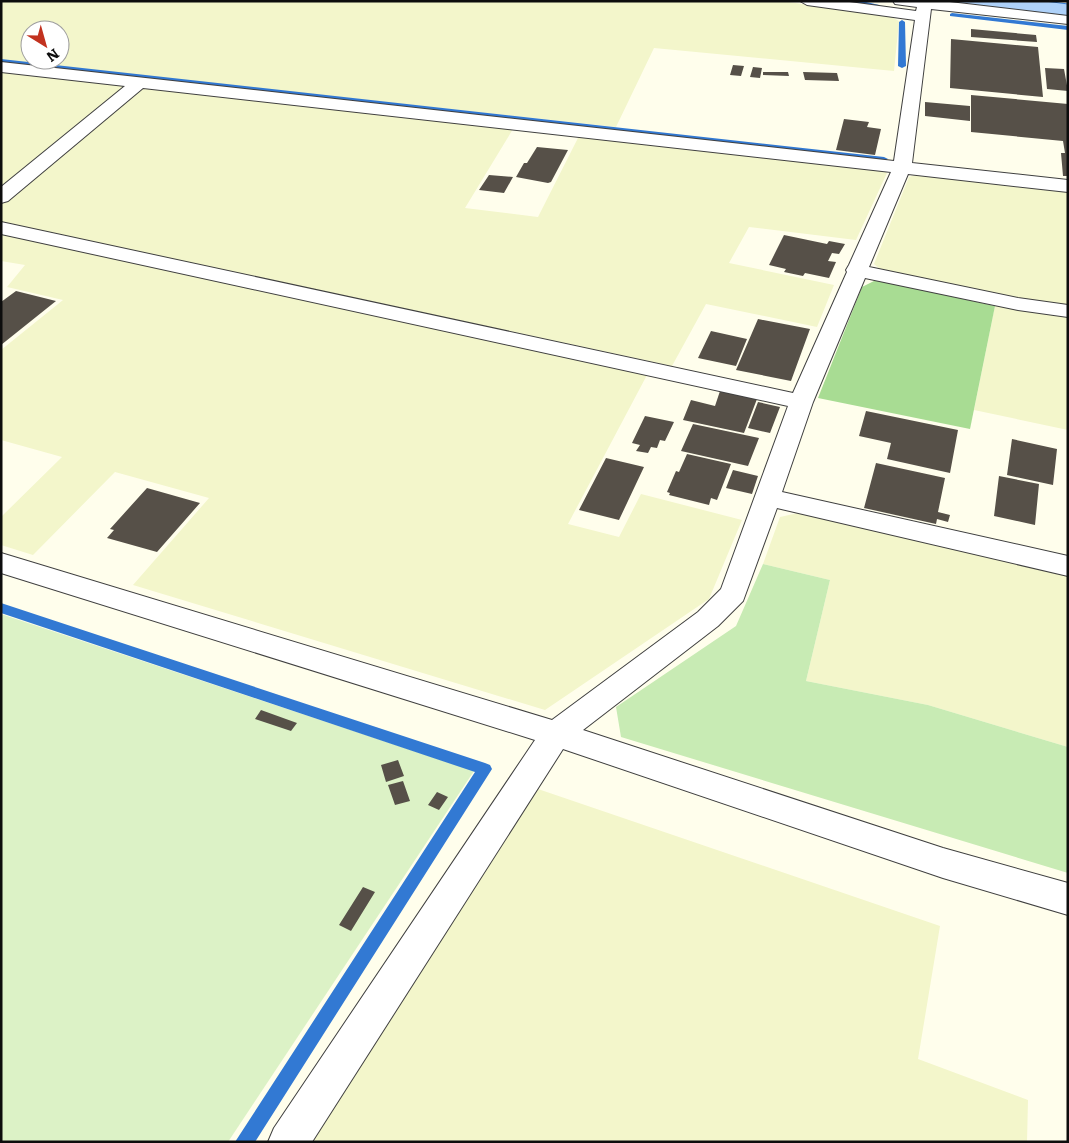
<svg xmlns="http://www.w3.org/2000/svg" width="1069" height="1143" viewBox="0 0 1069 1143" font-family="Literata,serif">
  <rect width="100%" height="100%" fill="#fffeec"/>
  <path fill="#f3f6cb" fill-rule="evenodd" d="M1 1H781L890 16 899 21 894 71 654 48 616 127 1 60ZM30 30H60V60H30Z
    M1 69 131 84 1 188Z
    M142 86 513 129 465 208 538 217 579 136 881 170 887 173 856 240 749 227 729 263 834 285 817 327 706 304 672 366 1 222V202Z
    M921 173 1068 191V305L1019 299 880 269 874 264 909 177Z
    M1 233 647 375 568 524 619 537 641 494 742 520 709 599 545 710 133 585 209 498 115 472 33 555 1 545V517L62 457 1 440V350L63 300 7 287 25 265 1 261Z
    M995 306 1068 316V430L974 410Z
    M798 513 1068 575V747L928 705 806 681 830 580 763 564 780 517Z
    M538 789 940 926 918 1059 1028 1100 1027 1142H312Z"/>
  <path fill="#c8ebb4" d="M763 564 830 580 806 681 928 705 1068 747V873L621 737 616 707 736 626Z"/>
  <path fill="#a8dc93" d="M876 280 995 306 970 429 818 398 862 287Z"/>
  <path fill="#dcf2c6" d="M1 614 474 771 228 1142H1Z"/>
  <path fill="#aed1f9" stroke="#3279d3" d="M938 1H1045L1068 4V16Z"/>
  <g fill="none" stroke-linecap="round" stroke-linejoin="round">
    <path fill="#3279d3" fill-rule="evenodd" d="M841 1H862L879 5 876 7Z
      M952 13 1068 26V30L950 16V14Z
      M902 20 905 22 906 66 902 68 898 66 899 22Z
      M1 59 884 157 888 159 884 161 1 63Z
      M1 603 485 763 490 765 492 769 255 1142H235L475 772 1 613Z"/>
  </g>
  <path fill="#565048" d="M971 29 1036 35 1037 42 971 37Z
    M951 39 1038 47 1043 97 950 88Z
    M733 65 744 66 741 76 730 75Z
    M753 67 762 68 760 78 750 77Z
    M1045 68 1064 69 1068 91 1047 89Z
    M763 72H788L789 76 763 75Z
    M803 72 837 73 839 81 805 80Z
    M971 95 1068 104V176H1063L1061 153H1065L1063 141 971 132Z
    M925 102 970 106V121L925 116Z
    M844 119 869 122 867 127 881 129 875 155 836 150Z
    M537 147 568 150 551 182 548 183 516 177 524 163H527Z
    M489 175 513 177 504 193 479 190Z
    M784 235 827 244 829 241 845 244 839 254 832 253 828 261 836 262 829 278 805 273 803 276 784 272 786 269 769 265Z
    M16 291 56 301 1 345V302Z
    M758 319 810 329 791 381 736 370Z
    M711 331 747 339 736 366 698 358Z
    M720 391 757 399 744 433 683 420 691 400 715 406Z
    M758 402 780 407 770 433 748 428Z
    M866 411 958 430 950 473 887 459 891 443 859 436Z
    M645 416 674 422 665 441 660 440 657 448 651 447 648 453 636 451 640 445 632 443Z
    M693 424 759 438 748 466 681 451Z
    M1012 439 1057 449 1053 485 1007 475Z
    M687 454 731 464 717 500 711 498 709 505 669 495 670 493 667 492 676 471 679 472Z
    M606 458 644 467 619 520 579 510Z
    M876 463 945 478 938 512 950 515 948 522 937 519 936 524 864 508Z
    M733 470 758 476 752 494 726 488Z
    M999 476 1039 484 1035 525 994 516Z
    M147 488 200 503 157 552 107 538 114 530 110 529Z
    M261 710 297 723 291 731 255 719Z
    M398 760 404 776 386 782 381 765Z
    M403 781 410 801 395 805 388 785Z
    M437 792 448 797 439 810 428 805Z
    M363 887 375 892 351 931 339 925Z"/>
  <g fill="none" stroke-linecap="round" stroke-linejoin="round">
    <g stroke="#404040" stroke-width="2">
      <path id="minor" d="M800 1H842L916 11 917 7 895 4 893 1H941L1068 16V24L931 9 912 163 1068 180V192L908 174 869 267 1018 298 1068 305V317L1018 310 865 278 813 402 782 492 1068 556V576L777 508 743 601 718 626 583 730 943 848 1068 883V915L943 878 563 749 312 1142H268L274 1128 535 740 1 573V553L552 720 698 612 721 589 788 406 1 234V222L793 393 847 272 846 270 849 265 891 172 143 88 8 201 1 203V187L125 86 1 72V62L894 161 915 20 807 5Z"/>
    </g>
    <use href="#minor" fill="#fff" fill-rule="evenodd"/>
  </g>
  <rect width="1069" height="1143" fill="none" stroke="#0d0d0d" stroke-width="5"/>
  <g transform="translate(45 45) rotate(143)"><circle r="24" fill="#ffffff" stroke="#9e9e9e"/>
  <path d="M0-4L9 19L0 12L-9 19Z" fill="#c2321f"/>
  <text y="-8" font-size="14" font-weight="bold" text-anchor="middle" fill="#0d0d0d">N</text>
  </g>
</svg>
